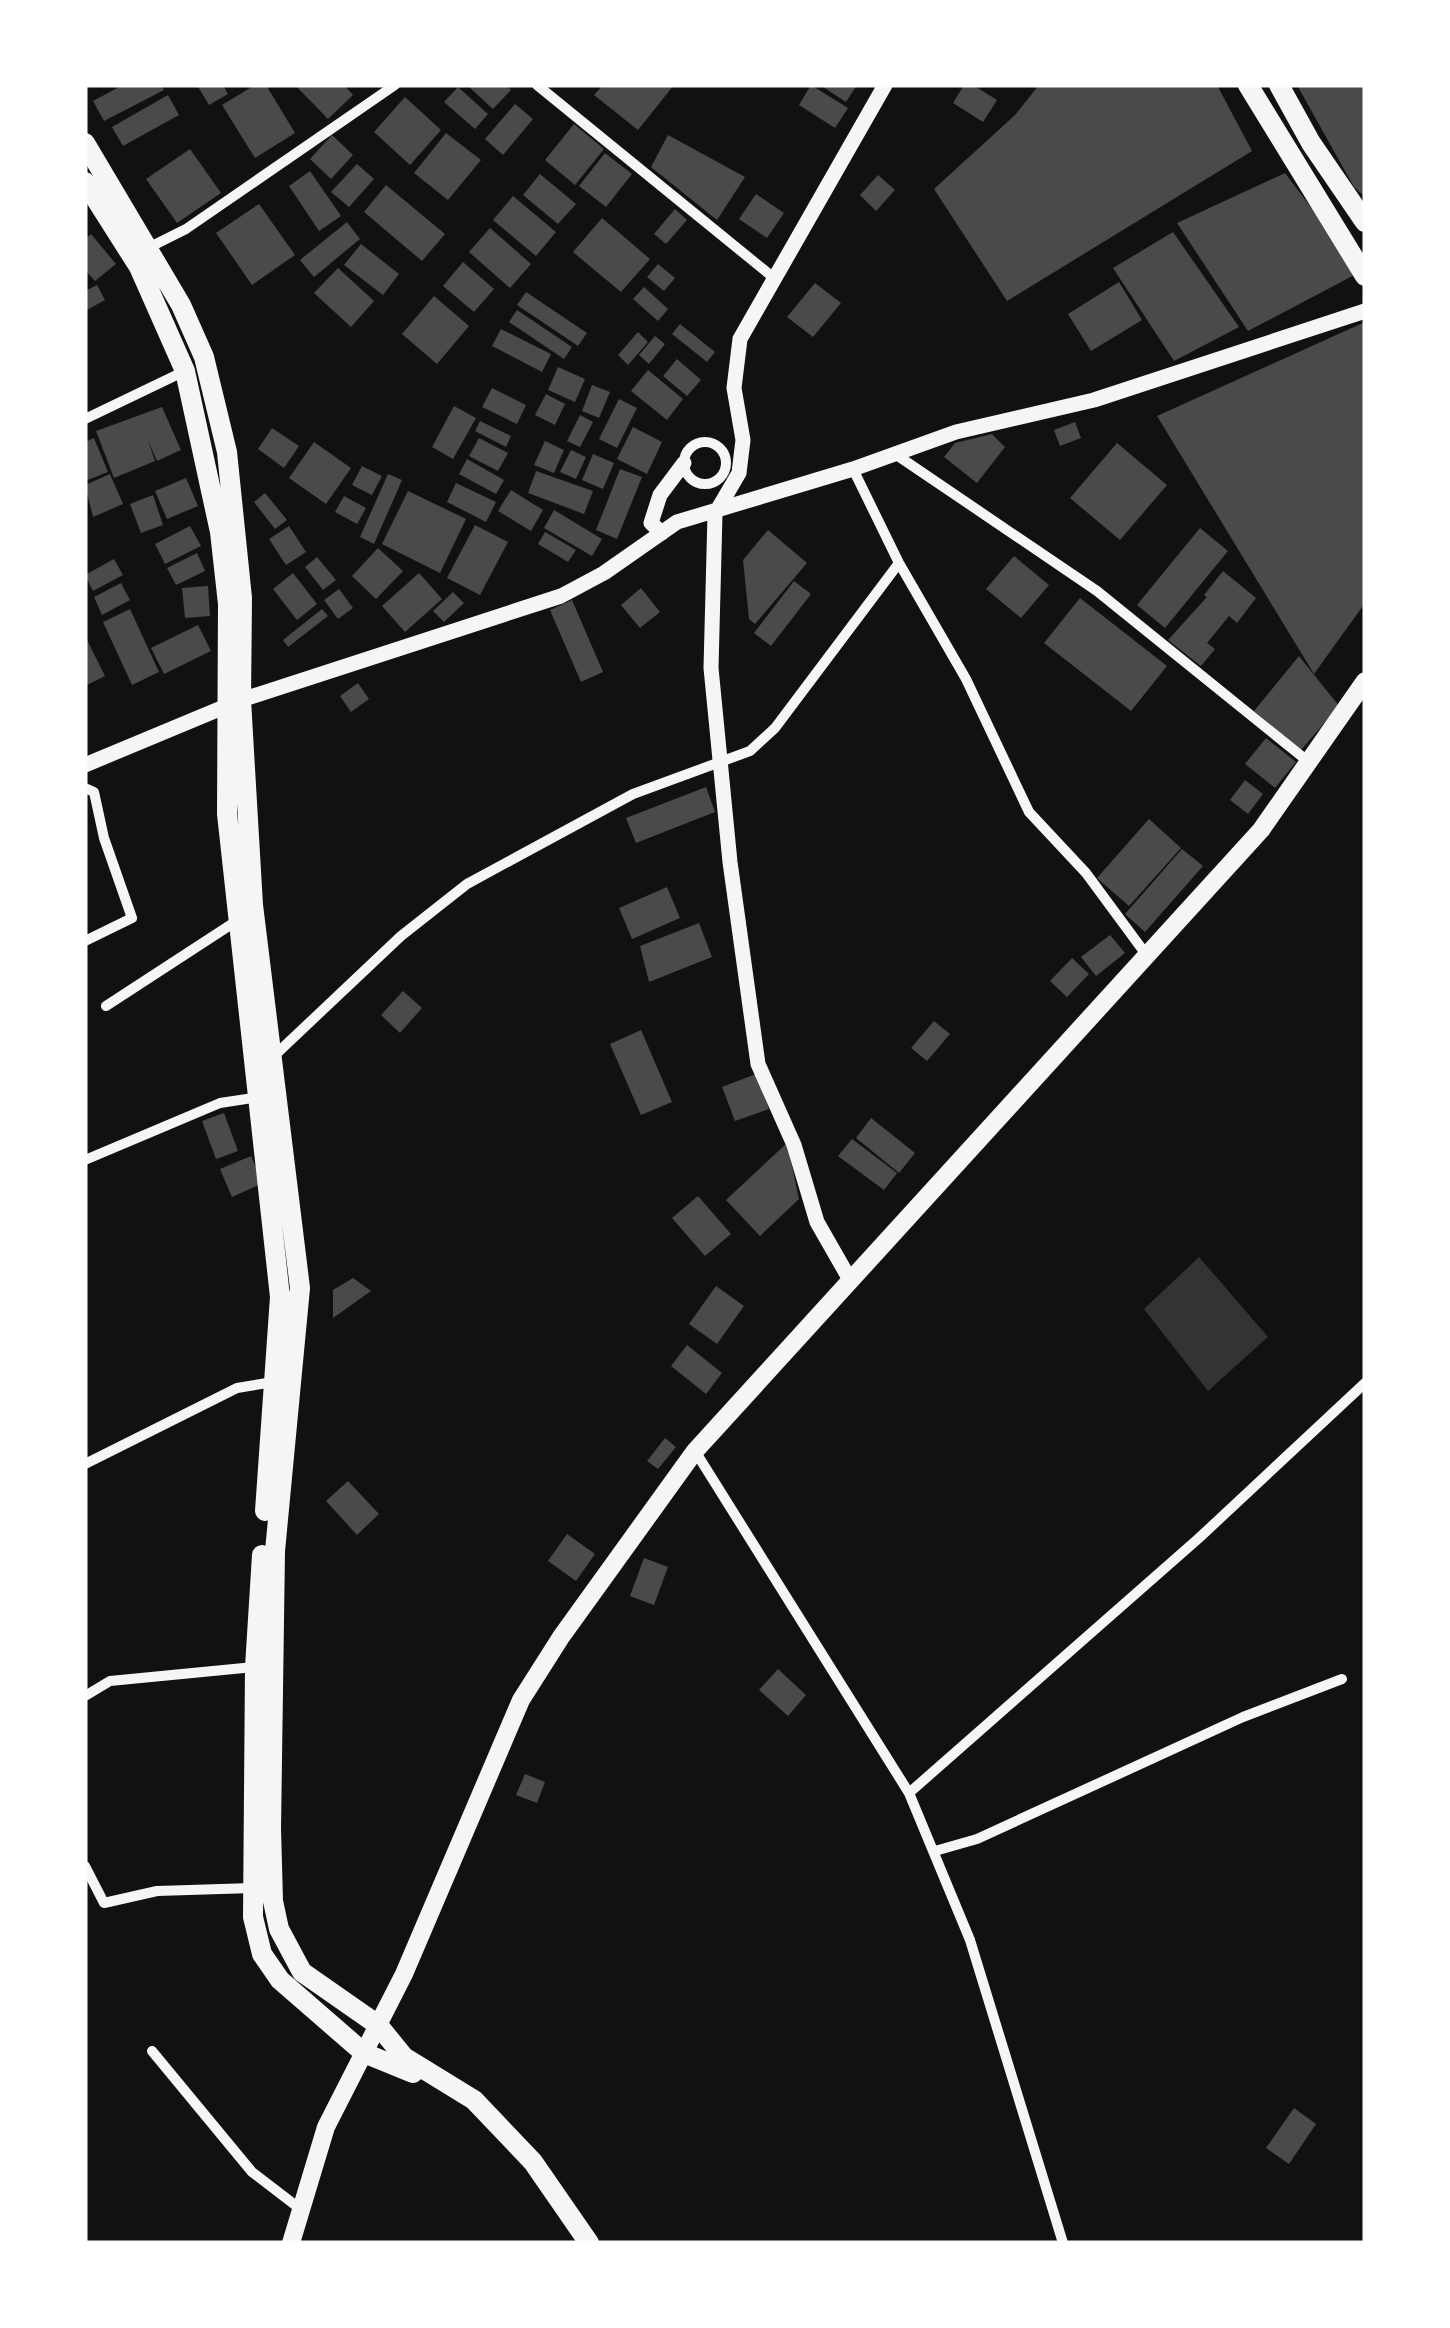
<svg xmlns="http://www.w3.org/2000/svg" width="1450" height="2328" viewBox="0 0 1450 2328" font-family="'Golos Text',sans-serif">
  <rect width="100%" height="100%" fill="#111"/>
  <path fill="#333" d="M1199 1257 1268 1337 1208 1391 1144 1309Z"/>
  <path fill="#4a4a4a" d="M123 85H161L164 90 104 121 93 101Z
    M197 85H223L228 94 209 105Z
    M255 85H266L295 133 255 158 222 105Z
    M295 85H344L353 95 328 119Z
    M467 85H506L511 90 493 109Z
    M603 85H674L638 130 594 95Z
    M811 85 848 108 835 128 799 105Z
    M820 85H857L846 102Z
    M964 85H973L997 100 983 122 953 103Z
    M1039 85H1217L1252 151 1007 301 934 189 1015 115Z
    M1297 85H1365V197L1354 187Z
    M458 87 488 114 475 129 444 102Z
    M168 95 179 115 123 146 112 127Z
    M405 97 441 130 410 165 374 132Z
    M515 104 533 119 503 155 485 139Z
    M574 124 604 149 575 185 545 160Z
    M446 133 481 160 448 200 414 173Z
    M332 135 353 155 331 179 310 159Z
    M668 135 745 177 717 220 651 167Z
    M190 149 221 193 177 223 146 179Z
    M605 153 632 174 606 207 579 186Z
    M357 164 374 179 349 207 331 192Z
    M310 171 341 216 319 231 289 186Z
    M1285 173 1360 272 1248 331 1177 223Z
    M540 174 576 204 558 224 523 195Z
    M878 175 895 190 876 211 860 195Z
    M386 185 445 234 422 261 364 212Z
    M756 194 784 213 767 238 739 219Z
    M513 196 556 232 536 256 493 220Z
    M259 204 295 255 252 285 216 233Z
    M675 209 687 220 666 244 654 234Z
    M602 218 650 259 621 292 573 252Z
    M347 222 360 239 314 277 300 260Z
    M490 228 531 264 510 288 469 252Z
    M1173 232 1239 327 1174 361 1113 268Z
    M91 234 116 264 95 281 85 270V239Z
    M361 244 399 274 383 295 344 265Z
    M463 262 494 289 474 312 443 286Z
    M658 264 675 278 664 291 647 277Z
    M338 268 374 301 351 327 314 293Z
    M1119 282 1142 320 1091 351 1068 314Z
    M815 283 841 303 813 337 787 317Z
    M97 285 105 300 85 311V291Z
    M644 287 668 309 658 321 633 299Z
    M526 292 587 333 578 346 517 305Z
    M434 296 469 326 437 364 402 334Z
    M517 310 572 347 564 359 509 322Z
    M1365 322V603L1314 674 1157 416Z
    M680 324 715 352 707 362 672 334Z
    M501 329 551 354 542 372 492 346Z
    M638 332 648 342 628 365 618 355Z
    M655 336 665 344 649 364 639 355Z
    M677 359 701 380 687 396 663 376Z
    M558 367 585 379 575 402 548 390Z
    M648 370 683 399 667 420 631 391Z
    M592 385 610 392 599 418 582 411Z
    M492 388 526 405 517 424 482 407Z
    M546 394 565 404 555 425 535 415Z
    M619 399 637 408 617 448 599 439Z
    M454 406 476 418 453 459 432 447Z
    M162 407 181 450 157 461 148 440 155 461 114 478 96 431Z
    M580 415 593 422 580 447 567 441Z
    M480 421 511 436 506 447 475 431Z
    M1075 422 1081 438 1060 446 1054 430Z
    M633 427 662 442 647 474 617 459Z
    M272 428 299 446 284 468 258 449Z
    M992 434 1005 447 977 483 944 457 955 443Z
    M94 438 108 472 85 481V442Z
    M479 438 508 453 498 471 469 456Z
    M545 441 564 450 554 473 534 465Z
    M314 442 351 468 326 504 289 478Z
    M1117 443 1167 485 1120 540 1070 498Z
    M571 450 586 457 576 479 560 472Z
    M593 454 614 463 603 489 582 480Z
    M467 459 504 480 496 494 459 474Z
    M362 466 382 476 372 495 352 485Z
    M620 469 642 477 617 539 596 530Z
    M536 471 593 491 584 514 528 493Z
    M110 474 123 504 93 517 85 485Z
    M388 474 402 480 374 544 360 537Z
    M186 478 198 506 167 519 155 491Z
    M456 483 496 502 486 522 447 502Z
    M511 490 543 510 531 531 498 511Z
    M408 491 466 519 440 573 382 544Z
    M265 493 287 520 275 529 254 502Z
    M153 495 163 525 141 533 130 504Z
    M344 496 366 508 357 524 335 512Z
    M554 510 602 539 592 556 544 528Z
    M475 525 508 542 480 595 447 578Z
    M190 526 201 546 165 564 155 544Z
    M289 526 306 552 286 565 269 539Z
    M1200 528 1228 551 1165 628 1137 605Z
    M768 530 807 563 755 624 749 619 743 560Z
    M545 532 576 550 568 562 538 544Z
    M378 548 403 571 376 599 352 576Z
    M197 553 205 571 176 585 167 568Z
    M1014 556 1049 585 1021 618 986 589Z
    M317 557 336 580 323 590 305 567Z
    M114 559 123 575 93 591 85 575Z
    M1223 571 1256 598 1237 623 1229 616 1207 643 1215 649 1201 666 1168 640 1207 597 1204 595Z
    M293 573 317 604 297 620 273 589Z
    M419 573 442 599 405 632 382 606Z
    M794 581 811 594 771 646 754 633Z
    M121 583 130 600 102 615 94 597Z
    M208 586 210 616 185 618 182 588Z
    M641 588 660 612 640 628 621 605Z
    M339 589 353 608 338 619 324 600Z
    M453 592 464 603 444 622 433 611Z
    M1080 598 1167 666 1131 711 1044 643Z
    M572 600 603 672 581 682 550 610Z
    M130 609 159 672 132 685 103 622Z
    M322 609 328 616 288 647 283 640Z
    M198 625 211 651 164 674 151 648Z
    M85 636 105 676 85 686Z
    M1299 656 1339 706 1301 750 1254 711Z
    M358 683 369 699 351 712 340 696Z
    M1266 738 1296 762 1275 788 1245 764Z
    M1245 780 1263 794 1248 814 1230 800Z
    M706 787 715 812 636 843 626 818Z
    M1149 819 1181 848 1129 906 1097 878Z
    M1182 849 1203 866 1145 932 1125 914Z
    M667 887 680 918 632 939 619 908Z
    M699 923 712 957 649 982 640 946Z
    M1110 935 1125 953 1096 976 1081 957Z
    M1072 958 1089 974 1067 997 1050 981Z
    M403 991 422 1008 400 1033 381 1015Z
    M934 1021 950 1034 927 1061 911 1048Z
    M641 1030 672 1102 641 1115 610 1044Z
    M756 1074 769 1109 735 1121 722 1087Z
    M224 1113 238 1151 216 1159 202 1121Z
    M871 1118 915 1153 899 1173 856 1138Z
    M852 1139 897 1173 884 1190 838 1156Z
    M787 1143 799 1199 760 1236 726 1200Z
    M251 1156 263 1183 232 1197 220 1169Z
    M698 1196 731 1234 705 1256 672 1218Z
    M353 1278 371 1291 333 1318V1290Z
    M716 1286 744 1306 717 1344 689 1324Z
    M687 1345 722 1373 706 1394 671 1366Z
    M665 1438 676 1447 658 1469 647 1461Z
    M348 1481 379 1514 357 1535 326 1501Z
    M567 1534 595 1554 576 1581 548 1561Z
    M644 1558 668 1567 654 1605 630 1596Z
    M778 1669 806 1695 788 1716 759 1690Z
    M525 1774 545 1782 537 1803 516 1795Z
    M1294 2108 1316 2124 1289 2164 1266 2148Z"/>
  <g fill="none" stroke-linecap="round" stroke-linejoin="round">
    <path stroke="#f5f5f5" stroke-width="10" d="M537 85 774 278
      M148 248 186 229 395 85
      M85 419 187 370
      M684 463a21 21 0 1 1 42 0a21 21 0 1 1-42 0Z
      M895 454 1097 591 1310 763
      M853 469 899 563 966 679 1029 812 1086 873 1145 953
      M85 788 94 792 104 838 132 918 85 941
      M106 1006 238 920
      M274 1056 401 936 467 884 633 794 750 751 775 728 899 563
      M85 1160 220 1103 259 1097
      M695 1451 909 1793 970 1940 1063 2243
      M85 1464 237 1388 273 1382
      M85 1696 110 1681 254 1667
      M909 1793 1199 1538 1365 1383
      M935 1851 977 1839 1243 1717 1342 1679
      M85 1866 104 1903 157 1891 253 1888
      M152 2051 252 2172 299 2208"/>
    <path stroke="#f5f5f5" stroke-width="15" d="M662 533 651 523 660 495 684 463
      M85 765 241 700 561 596 604 573 677 522 853 469 956 432 1094 400 1365 311
      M849 1278 817 1222 794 1145 758 1064 730 862 711 668 715 514 739 473 743 440 734 388 740 339 885 85"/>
    <path stroke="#f5f5f5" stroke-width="18" d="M291 2243 326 2127 404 1974 521 1700 561 1637 695 1451 1261 830 1365 681"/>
    <path stroke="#f5f5f5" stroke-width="20" d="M85 143 181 305 204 357 227 452 242 598 241 700 253 905 300 1288 275 1551 271 1829 273 1901 279 1929 302 1972 378 2025 404 2057 474 2100 533 2162 589 2243
      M85 182 139 267 185 371 220 532 228 604 227 814 280 1297 265 1511
      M262 1555 255 1667 253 1917 262 1954 280 1980 364 2053 413 2073"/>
    <path stroke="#f5f5f5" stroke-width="20" d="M1248 85 1365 276
      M1279 85 1311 143 1365 222"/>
  </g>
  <rect width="1450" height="2328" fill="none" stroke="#ffffff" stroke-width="175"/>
</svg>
